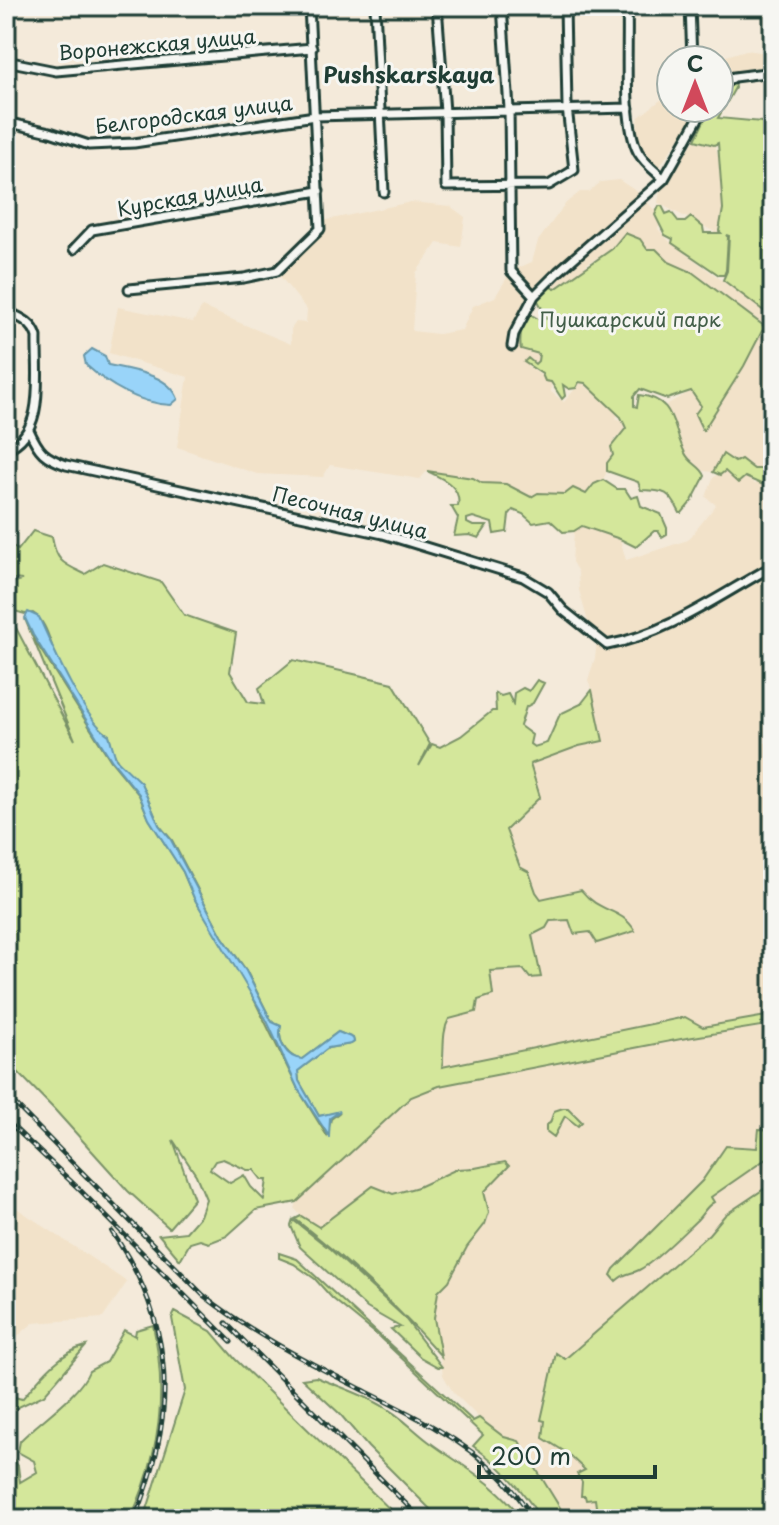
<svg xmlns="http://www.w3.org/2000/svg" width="779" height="1525" viewBox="0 0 779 1525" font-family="'Playpen Sans',sans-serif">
  <rect width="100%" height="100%" fill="#f4eada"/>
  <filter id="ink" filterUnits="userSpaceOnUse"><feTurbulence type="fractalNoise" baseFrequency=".0125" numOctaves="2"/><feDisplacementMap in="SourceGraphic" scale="16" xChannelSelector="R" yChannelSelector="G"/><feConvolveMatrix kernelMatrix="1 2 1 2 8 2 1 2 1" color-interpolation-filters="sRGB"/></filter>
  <g filter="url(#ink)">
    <path fill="#f2e2c9" d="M746 50 767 53 773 57V68L719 84V60H713Z
      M671 92V108H700L657 170 636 141 638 123 639 117Z
      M694 141 715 144 723 175 722 218 717 233 658 203 660 191Z
      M619 180 642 195 661 219 658 229 670 242 773 318V339H769L773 343V462L768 469H754L741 459 735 463 723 455 713 472 704 471 685 454 666 405 691 391 701 406 696 415 701 431 744 366 762 331 766 334 768 327 712 289 692 272 669 262 656 249H647L641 241 625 233 612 249 588 263 576 276 555 288 549 286 536 297 519 343 528 352 539 354 538 361 527 366 551 382V392L564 402 581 382 613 409 618 414 616 418 624 423V432L616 438 611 447 613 455 606 467 607 471 603 480 594 484 586 494 574 488 565 494 546 493 531 497 506 484 482 483 473 478 427 471 420 479 330 465 323 477 257 474 177 447 188 377 109 353 118 307 193 322 202 307 291 344V329L296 322 306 323 307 310 276 271 327 220 411 202 450 206 465 217 461 247 437 243 416 273 412 331 438 334 462 330 473 306 495 297 511 271 532 262 538 241 566 203 580 192H589L601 182Z
      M724 470 733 477H745L755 484 773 480V726L766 730 764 743 773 741V1014L703 1027 684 1017 442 1067 445 1053 444 1028 448 1019 476 1012 490 971 524 968 532 934 546 928 550 921 612 911 592 904 541 899 536 892 529 872 520 867 506 830 522 817 530 764 579 746 592 690 588 680 595 658 598 634 590 629 579 590 578 572 572 562 574 531 582 526 620 539 626 560 688 540 716 505 706 497 713 478Z
      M773 1025V1183L725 1215 709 1234 565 1360 555 1354 545 1420 559 1446 586 1471 582 1496 596 1499 595 1516 598 1519H567L519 1441 504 1437 479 1418 453 1392 443 1375 434 1318 438 1292 449 1281 467 1247 485 1224 489 1212 484 1192 509 1167 505 1162 475 1168 457 1169 418 1187 393 1194 373 1186 319 1227 301 1216 295 1209 297 1202 410 1097 439 1086 681 1039Z
      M6 1201 127 1282 103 1318 33 1323 6 1346Z"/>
    <path fill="#d4e79b" stroke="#7a9268" stroke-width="2" fill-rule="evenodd" d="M731 81H734L735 88 718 118 773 123V318L723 280 727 271 729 236 726 235 728 237 726 270 724 275H719L672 243 673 239 665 235 655 215 659 206H662L666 214 671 212 679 222H685L691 217 703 227 704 233H721L719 231 723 209 718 143 714 145 695 140 710 108H719L721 89Z
      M625 233 640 239 647 249H656L669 262 692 272 768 329 762 331 744 366 703 431 695 414 701 406 691 391 667 399 640 389 634 396V406L637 407 639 395C676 399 671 425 685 453 690 464 702 466 705 476L692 501 682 513H680C669 491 666 491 641 490L638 482 607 471V463L613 455 611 447 626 428 621 417 585 383 579 382 576 388 569 389 563 385 565 396 562 399 551 382 545 381 542 374 524 362 528 358 535 364 538 361 539 354 521 349C519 342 522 336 520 328L528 313 540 320 547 318 536 297 549 286 555 289 612 249Z
      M723 454 735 462 741 459 754 469H768L773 462V482L761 484 745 477 738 483 725 471 720 475 713 472Z
      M427 471 473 478 482 483 506 484 531 497 538 493 565 494 573 488 586 494 594 484 603 480 617 489H625L631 498 638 496 641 506 661 514 667 528V534L662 537 658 531H654L636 547 620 539 582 526 574 531 563 532 550 520 533 523 523 514 513 510 509 515 507 532 494 534 492 523 473 517 467 519V523L473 526H487L479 538 470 535 454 536 458 518 451 506H458C462 486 441 478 427 471Z
      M33 531 52 537C56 562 64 564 85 574L103 563 161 582 184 615 236 633 230 672 248 702 264 704 259 688 293 660 393 683 430 744 419 766 432 744 440 747 461 736 492 711H496L495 693 501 696 508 694 513 704 514 693 523 688 529 691 537 680 544 683 533 703 526 707 520 726 532 735 530 744 534 747 547 743 560 714 581 704 592 690 603 741 579 746 530 764 540 797 506 830 520 867 529 872 536 892 541 899 581 890C600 914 621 907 635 931L597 943 590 932 574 934 569 920 550 921 546 928 532 935 541 977 530 978 523 969 490 971 493 995 478 1000 476 1012 449 1019C441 1033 445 1051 442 1067L685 1017 703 1027 772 1015 771 1022 761 1023V1026L681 1039 439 1086 411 1097 297 1202 256 1210 227 1236 209 1243 200 1240 190 1243 180 1260 159 1235 186 1232 200 1216 206 1199 196 1175 173 1140 194 1199 169 1228 128 1191 55 1110 15 1069 6 1030V609L75 740 25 619 32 636 111 761 139 795 149 819 183 872 194 898 246 983 298 1089 327 1136 331 1119 340 1112 319 1116 299 1081 298 1071 328 1048 351 1044 354 1042 353 1038 338 1032 302 1059H298C285 1053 277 1040 281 1026L272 1022 246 970 222 936 172 840 159 825 141 783 120 765 113 752 109 735C88 723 64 673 54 651 49 638 45 620 33 613L25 614 11 610C6 599 5 594 11 583L22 580 6 578V541L18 550ZM223 1159 247 1170H254L262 1180H267L264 1200 251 1187 244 1175 230 1183 210 1169 215 1161Z
      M563 1108H568L582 1122 578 1126 565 1116 554 1137 546 1131V1125L550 1123 554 1111Z
      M759 1129 773 1130V1154L711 1197 714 1202C706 1206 704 1213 697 1220 684 1232 654 1263 639 1270 629 1275 626 1272 616 1281L611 1275 614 1269 702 1181 726 1146 757 1148Z
      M505 1162 509 1166 484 1192 489 1212 485 1224 467 1247 449 1281 438 1292 434 1318 441 1356C397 1306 347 1260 295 1219L301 1216 319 1227 373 1186 393 1194 418 1187 457 1169 475 1168Z
      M773 1183V1519H598L595 1516 597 1514 595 1499 586 1500 585 1496H581L582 1482 577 1474 585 1470 567 1453 543 1438 545 1421 541 1420 556 1353 565 1359 709 1234 725 1215Z
      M293 1220 330 1249 403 1316 442 1367H438L420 1357 391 1329 400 1327 367 1308 300 1247 291 1226Z
      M279 1253 297 1259 473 1421 479 1418 504 1437 519 1441 567 1519H541C523 1490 501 1465 473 1446L483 1435 376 1334 332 1298 315 1279 294 1264 279 1258Z
      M175 1312 211 1331 235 1359 400 1519H144L185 1390 172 1318Z
      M153 1325C168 1393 160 1457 130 1519H6V1457L13 1459 18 1466 20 1482 37 1472 34 1461 18 1452 20 1441C39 1421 79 1396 89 1371L106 1362 124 1330 135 1336 136 1330Z
      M86 1346 44 1395 6 1413V1399L11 1396 22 1399C39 1379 59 1352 86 1346Z
      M316 1377C337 1386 359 1393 379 1404 400 1415 410 1427 428 1441 460 1465 499 1484 522 1519H440L368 1447 340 1414 302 1379Z"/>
    <path fill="#99d4f9" stroke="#6898aa" stroke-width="2" d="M92 349 105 356 108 365C131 370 169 374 178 399L171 405C140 404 108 385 86 365L84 356Z
      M28 612 39 617C51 644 85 722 109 735L116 759 141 783 159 825 171 840 222 936 246 971 272 1022 281 1026C277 1041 286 1058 302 1059L338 1032 353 1038 354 1042 351 1044 328 1048 298 1071 299 1081 319 1116 340 1111 330 1118 329 1136 298 1089 267 1021 194 898 183 872 149 819 139 794 112 761 33 635 25 618Z"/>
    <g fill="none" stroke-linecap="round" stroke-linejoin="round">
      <g stroke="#1f3d34" stroke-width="13">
        <path id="minor" d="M375 6 384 192
          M437 6 445 112 446 186 549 185 574 170 567 107 565 6
          M502 6 509 109 511 271 534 296
          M627 6C629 43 622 121 638 152 645 164 654 170 664 179
          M690 6 692 60
          M6 61 56 71 312 48
          M719 87 734 77 773 72
          M6 122 50 132 89 145 134 143 315 116 629 108
          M74 249 92 230 319 191
          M129 289 244 278 277 271 320 229 309 6
          M6 311C19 317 33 322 37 337 36 373 47 433 6 449
          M512 346 514 334 534 296 558 272 664 179 704 108
          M29 430C39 452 44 457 66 465L383 534 523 577 548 592 563 610 607 645C667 634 720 595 773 566"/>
      </g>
      <use href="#minor" stroke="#f6f6f2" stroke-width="7"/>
      <g stroke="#1f3d34" stroke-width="5">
        <path id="rail" d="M6 1078 8 1081
          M6 1095 203 1295C250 1332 302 1359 355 1386 405 1411 459 1436 500 1476 513 1489 524 1504 534 1519
          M6 1120 78 1188 231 1342
          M112 1232C177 1326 177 1416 135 1519
          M226 1323 421 1519"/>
      </g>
      <use href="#rail" stroke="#f6f6f2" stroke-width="2" stroke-dasharray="6" stroke-linecap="butt"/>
    </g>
  </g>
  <g text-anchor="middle" stroke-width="6" stroke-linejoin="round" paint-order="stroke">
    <g font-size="20" fill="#1f3d34" stroke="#f6f6f2">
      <text transform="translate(157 45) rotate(-5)" y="7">Воронежская улица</text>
      <text transform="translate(194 115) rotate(-7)" y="7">Белгородская улица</text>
      <text transform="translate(190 197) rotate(-10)" y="7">Курская улица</text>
      <text transform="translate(350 513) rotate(14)" y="7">Песочная улица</text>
    </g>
    <g font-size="20" fill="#435f49" stroke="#f6f6f2">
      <text x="630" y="327">Пушкарский парк</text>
    </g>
    <g font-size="22" font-weight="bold" fill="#1f3d34" stroke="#f6f6f2">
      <text x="409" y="83">Pushskarskaya</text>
    </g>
  </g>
  <rect width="779" height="1525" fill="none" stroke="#f6f6f2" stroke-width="32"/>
  <rect x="16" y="16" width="747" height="1493" fill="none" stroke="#1f3d34" stroke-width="3" filter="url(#ink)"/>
  <g transform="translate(695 84)"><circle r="38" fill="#f6f6f2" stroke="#a0aca6" stroke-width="2"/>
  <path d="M0-6L14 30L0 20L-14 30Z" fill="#d1495b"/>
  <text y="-12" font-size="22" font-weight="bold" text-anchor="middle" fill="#1f3d34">С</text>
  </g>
  <path d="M479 1465v12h176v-12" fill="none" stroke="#1f3d34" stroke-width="4"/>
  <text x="491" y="1465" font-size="24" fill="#1f3d34" stroke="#f6f6f2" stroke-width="6" paint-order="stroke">200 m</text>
</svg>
